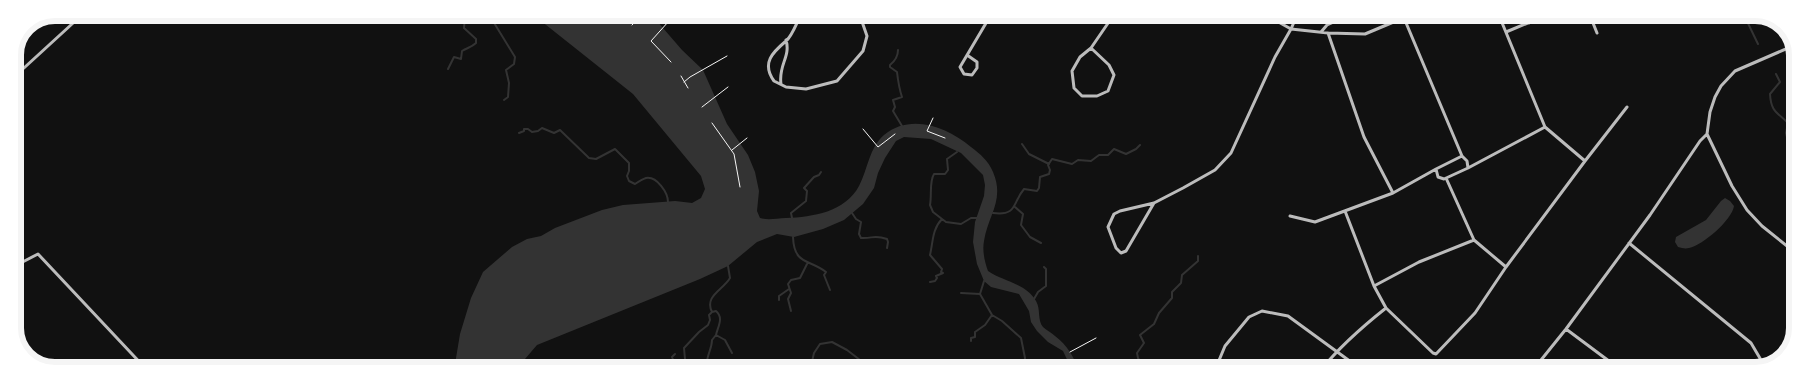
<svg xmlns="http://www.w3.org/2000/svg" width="1810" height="383" viewBox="0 0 1810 383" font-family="Signika,sans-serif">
  <rect width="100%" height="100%" fill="#111"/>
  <path fill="#333" d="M531 13H650L682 50 703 70 727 124 748 155 755 172 759 191 757 211 760 218C770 221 776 218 786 218 813 217 845 212 859 186 868 169 869 148 884 135 911 113 947 127 971 147 980 154 988 160 993 172 1005 200 988 215 984 241 982 251 985 263 988 271 1004 282 1026 283 1036 301 1041 309 1037 320 1043 327 1046 330 1052 333 1055 336 1068 346 1073 356 1079 370H1072L1063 351 1048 342 1037 331 1031 322 1029 311 1019 294 991 287 984 281 977 264 973 242 975 222 984 196 985 185 983 175 961 153 931 139 904 137 896 141 885 158 878 173 874 188 863 204 844 220 823 229 794 237 777 234 757 242 728 266 700 279 537 345 525 359 522 370H454L460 334 471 298 483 272 512 247 527 239 541 236 555 228 602 210 623 205 675 201 692 203 701 198 705 189 701 176 633 94Z
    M1725 198 1730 201 1734 206C1732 220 1703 245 1689 248 1685 249 1682 248 1678 247L1675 242 1676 237 1706 220 1721 201Z"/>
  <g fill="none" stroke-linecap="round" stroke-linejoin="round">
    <path stroke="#333" stroke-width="2" d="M488 13 515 57 514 64 506 70 509 83 508 97 504 100
      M1743 13 1758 44
      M898 50C898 56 895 61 890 65V67L897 72C898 81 899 88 902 97L893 100 895 107 893 111 902 126
      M448 69 454 57 461 59 462 51C467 48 472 47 476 43V39L464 28 465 16 461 13
      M1776 74 1780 82 1770 94C1771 112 1777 112 1788 123L1786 133 1788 141 1797 148
      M519 133 524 131V129H528L532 132 538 131 542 128 554 133 560 130 589 158 596 159 615 149 629 163V171L627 176 629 181 635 184C638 182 643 179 646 178 657 176 668 193 668 202
      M1022 144 1029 154 1049 164
      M1015 207 1023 214 1021 225 1030 237 1041 243
      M852 213 856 219 861 222 859 234 861 238C873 239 873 234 887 239L888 242 887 248
      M993 213C1018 216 1012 203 1024 189L1037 191 1039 188 1040 177 1049 174 1050 170 1048 165 1052 159 1072 164 1078 160 1091 161 1099 155H1108L1114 149 1126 154 1136 149 1140 145
      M792 218 791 213 806 201 807 191 804 188 814 177 819 175 821 172
      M942 219 933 212 930 205C932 195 929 182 934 174H945L948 170 947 159 957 152
      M793 237C794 265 809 259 826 272L824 275 830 290
      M984 281 980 294 992 315 1002 321 1021 338 1025 358 1023 370
      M930 282 935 281 937 278 936 276 943 273 941 272 942 269 930 255C933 243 932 229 942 219L946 222 961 224 971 218H977
      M961 293 980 294
      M1034 299 1038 292 1046 286V269L1044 267
      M779 300V296L789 289
      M791 311 788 299 791 293 788 284 791 280 800 278 807 264
      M712 312 716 311C724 318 718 326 716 335L725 340 732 353
      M971 341V338L975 337V332L985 325 992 315
      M675 354 672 357 674 362 681 363 685 359 684 348 699 332 708 325 710 320 709 315 712 312C704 296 723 290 730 278L728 266
      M707 363C707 354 712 349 712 340L716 335
      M1079 369 1083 370
      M612 370 617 366 624 370
      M810 370 814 353 820 344 832 342 847 350 873 370
      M1108 370 1111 368 1115 370
      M1129 370 1132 367 1141 366V363L1138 358 1137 353 1144 343 1140 335 1154 324 1159 313 1172 298V292L1181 283 1182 275 1198 261V256"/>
    <path stroke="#f5f5f5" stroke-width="1" d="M621 13 629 20 640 13
      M669 21 651 41 671 62
      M632 25 638 19 635 15
      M681 76 688 88
      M684 82 690 77 727 56
      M702 107 728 87
      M933 118 927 131 945 138
      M712 123 734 154 740 187
      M863 129 878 147 895 134
      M732 150 747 138
      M1070 352 1096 338"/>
    <path stroke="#bcbcbc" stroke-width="3" d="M802 13C797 21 793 35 786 41 773 52 761 63 774 81L786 87 806 89 837 81 863 51 867 36 859 13
      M1265 13 1273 19 1291 29 1328 33 1365 34 1415 13
      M1498 13 1545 127 1585 161
      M1524 13 1529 23
      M1589 13 1597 33
      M1680 13 1683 19
      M1404 18 1462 156
      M1321 32 1327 25 1354 13
      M1506 32 1552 13
      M1328 33 1364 137 1393 193
      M1795 45 1735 71 1721 86 1715 97 1710 112 1707 134 1732 186 1747 210 1762 226 1797 254
      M1091 48 1109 65 1114 75 1108 91 1097 96H1082L1074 88 1072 71 1080 57 1091 48 1115 13
      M967 55 977 62V68L972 75 964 74 960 67 992 13
      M13 78 84 13
      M781 84C778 65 791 57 786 40
      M1462 156 1467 161 1468 168 1444 179 1438 177 1436 169Z
      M1468 168 1545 127
      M1446 178 1474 240 1506 267
      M1154 203 1126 251 1121 253 1116 248 1108 227 1114 214 1120 211 1154 203 1183 188 1215 170 1231 153 1275 57 1291 29 1298 13
      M1345 211 1374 286 1386 308 1433 353 1436 354 1475 313 1506 267 1585 161 1627 107
      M1290 216 1315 222 1393 193 1436 169
      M1629 243 1751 343 1761 360V368
      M13 267 38 254 147 370
      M1374 286 1419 262 1474 240
      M1566 329 1621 370
      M1215 370 1225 346 1249 317 1262 311 1288 316 1362 370
      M1321 370C1340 346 1362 327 1386 308
      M1533 370 1566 329 1650 215 1700 141 1707 134"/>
  </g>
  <path d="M0 0H1810V383H0ZM55 21H1755A34 34 0 0 1 1789 55V328A34 34 0 0 1 1755 362H55A34 34 0 0 1 21 328V55A34 34 0 0 1 55 21Z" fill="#fff" fill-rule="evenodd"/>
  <path fill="none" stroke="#f5f5f5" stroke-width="6" d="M55 21H1755A34 34 0 0 1 1789 55V328A34 34 0 0 1 1755 362H55A34 34 0 0 1 21 328V55A34 34 0 0 1 55 21Z"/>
</svg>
